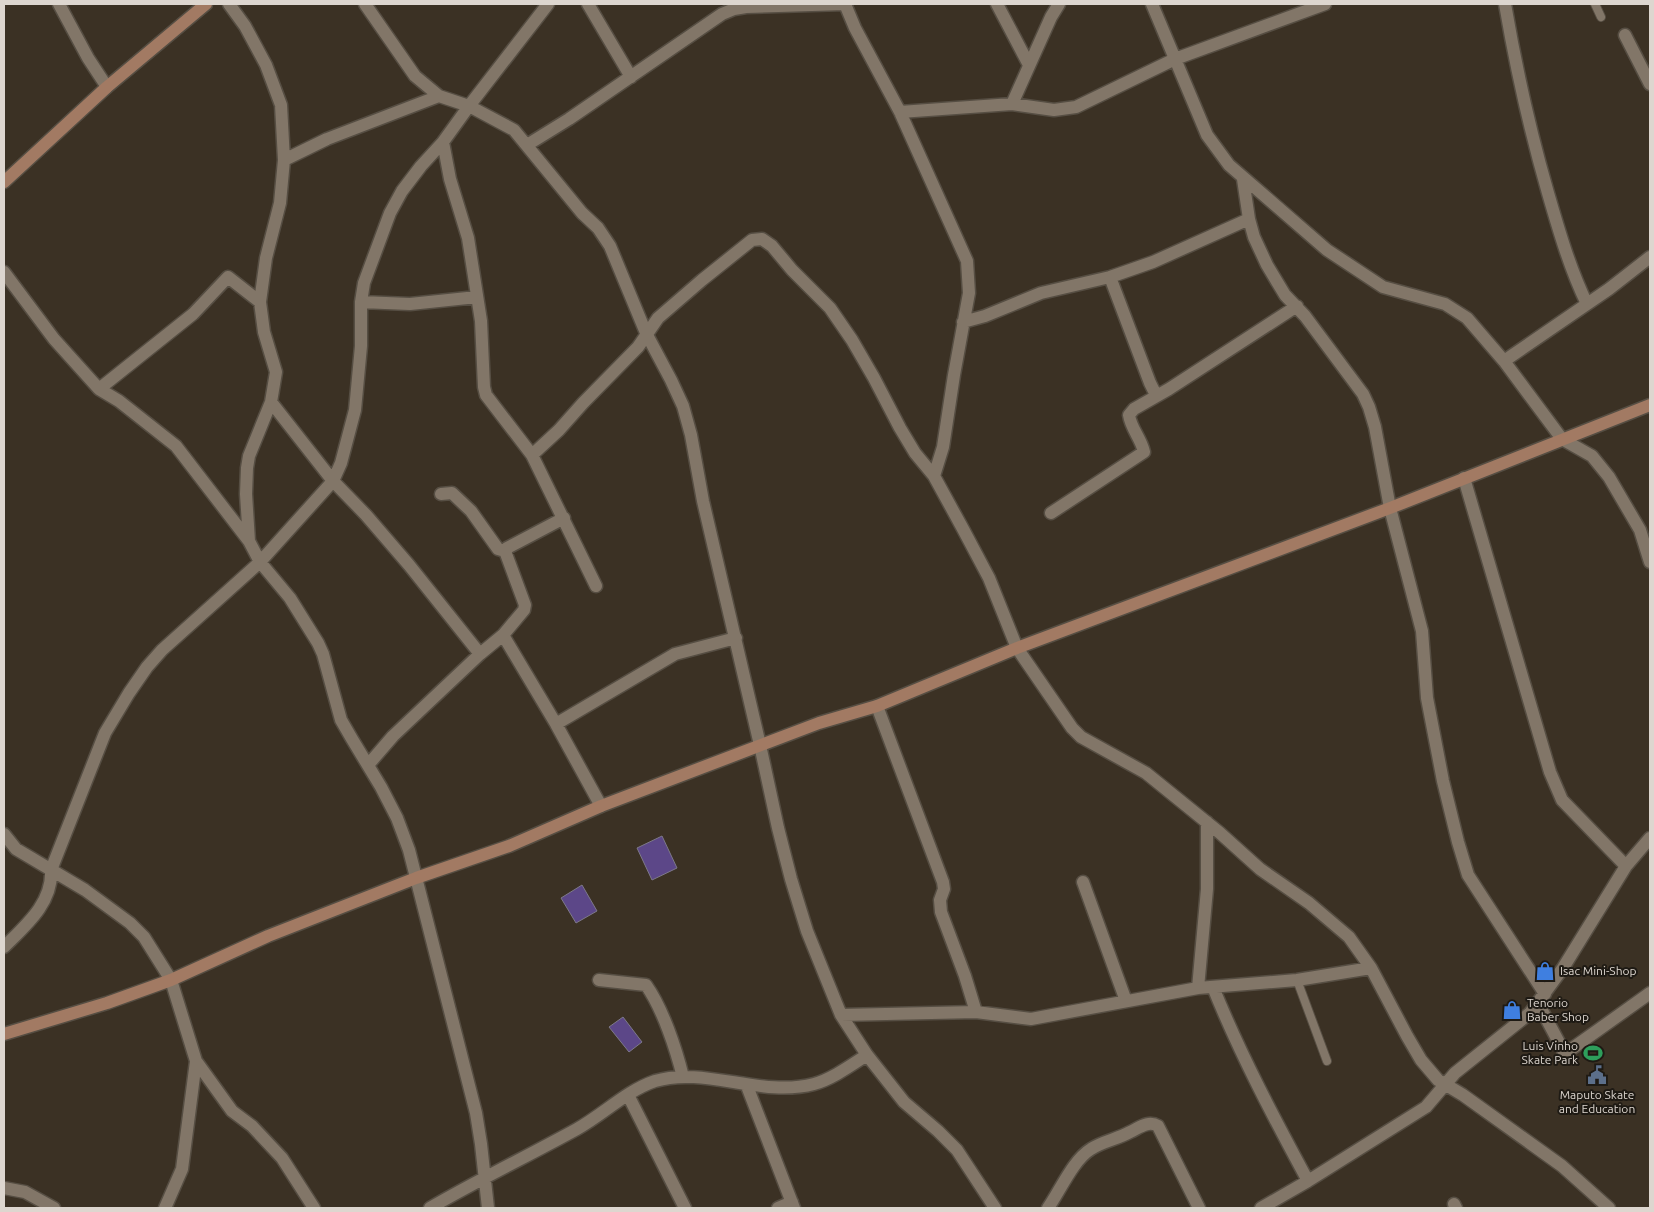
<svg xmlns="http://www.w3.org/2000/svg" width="1654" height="1212" viewBox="0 0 1654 1212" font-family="Ubuntu,sans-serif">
  <rect width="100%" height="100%" fill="#3b3124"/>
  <path fill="#5c4788" stroke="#7d7989" d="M662 836 677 868 652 880 637 848Z
    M582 885 597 911 576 923 561 898Z
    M623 1017 642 1042 629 1052 609 1027Z"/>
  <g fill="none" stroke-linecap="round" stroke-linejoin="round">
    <g stroke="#564e43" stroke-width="10">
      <path id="lane" d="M1595 4 1601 17
        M1297 980 1327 1061"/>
    </g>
    <g stroke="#564e43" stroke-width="15">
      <path id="street" d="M59 4 88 58 107 87
        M229 4 245 26 266 65 281 105 284 160 280 203 266 258 260 302 264 332 276 372 271 402 249 456 247 468 246 494 249 541
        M365 4 415 76 439 96 469 106 514 130 582 213 598 228 610 246 646 333 671 380 683 406 691 435 703 501 760 745 778 828 791 879 807 931 841 1015 867 1055 904 1102 938 1131 957 1150 995 1208
        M588 4 631 77
        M845 4 855 28 900 112 967 261 969 293 954 375 943 447 934 476
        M997 4 1029 65
        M1152 4 1207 135 1229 165 1327 250 1383 287 1445 304 1467 318 1504 361 1562 439 1592 456 1609 477 1640 530 1650 562
        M1505 4C1516 68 1530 131 1548 193 1559 231 1570 269 1587 304
        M1625 35 1650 84
        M1012 104 1051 17 1059 4
        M900 112 1012 104 1054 110 1076 107 1175 59 1325 4
        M443 142 450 179 468 238 481 321 484 387 486 395 532 455 596 586
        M527 145 569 119 722 14 734 9 746 7 845 4
        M284 160 327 139 439 96
        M1249 219 1254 237 1267 265 1285 295 1305 316 1363 394 1369 407 1375 427 1390 508 1422 631 1427 698 1443 781 1458 842 1468 875 1545 994
        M4 272 54 339 99 389 119 401 176 446 249 541 260 562 290 598 318 643 323 654 341 720 352 739 381 787 397 818 409 850 476 1113 481 1144 488 1208
        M1110 277 1150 383 1156 395
        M361 302 410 304 477 297
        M963 322 985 316 1041 293 1110 277 1153 262 1249 219 1243 179
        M1504 361 1609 289 1650 257
        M99 389 193 314 228 277 260 302
        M271 402 333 481 366 515 409 565 480 654
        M532 455 559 430 583 403 638 347 658 318 702 280 752 240 762 239 772 246 792 270 830 308 852 340 874 378 900 428 915 453 934 476 963 529 989 578 1017 648 1072 728 1081 737 1146 773 1220 833 1260 869 1309 903 1349 937 1371 968 1407 1036 1421 1060 1438 1080 1463 1095 1562 1166 1609 1208
        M1464 478 1550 772 1562 800 1626 866
        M441 494 452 493 471 511 498 549 505 551
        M1051 513 1144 452C1141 438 1131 429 1129 415L1134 409 1169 389 1297 306
        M505 551 507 548 564 518
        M503 635 556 724 601 806
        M877 706 943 882 944 889 940 900 941 912 965 976 976 1012
        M556 724 675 654 736 638
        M368 765 393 736 480 654 503 635 524 610 525 605 505 551
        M4 834 16 849 85 890 130 923 144 937 171 980 196 1061 232 1111 252 1126 282 1158 314 1208
        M1083 882 1126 1001
        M4 947C25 926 53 903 51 870L105 733 129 693 147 667 162 650 260 562 333 481 341 463 355 410 361 346V302L364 283 390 213 402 191 421 166 443 142 469 106 548 4
        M599 980 646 985C663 1009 676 1049 683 1077
        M1213 987C1240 1054 1274 1118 1308 1181
        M1198 988 1207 889V822
        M1538 1003 1563 1050H1570L1650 993
        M841 1015 976 1012 1031 1019 1198 988 1297 980 1371 968
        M747 1086 794 1208
        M628 1095 685 1208
        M4 1188 25 1192 54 1208
        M1454 1204 1456 1208
        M165 1208 182 1169 196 1061
        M430 1208C478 1180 528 1156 577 1129 604 1114 626 1091 655 1081 705 1066 761 1098 814 1084 832 1079 850 1066 867 1055
        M778 1208 792 1202
        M1048 1208C1060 1191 1073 1160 1091 1149 1103 1141 1118 1139 1130 1132 1139 1128 1148 1120 1158 1126L1199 1208
        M1261 1208 1308 1181 1426 1107 1455 1073 1530 1013 1563 968 1626 866 1650 838"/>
    </g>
    <g stroke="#564e43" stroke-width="15">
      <path id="secondary" d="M4 182 107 87 206 4
        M4 1034 107 1003 171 980 268 936 416 878 509 846 601 806 819 723 877 706 1017 648 1390 508 1650 405"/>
    </g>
    <use href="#lane" stroke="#827668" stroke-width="8"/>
    <use href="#street" stroke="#827668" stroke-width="12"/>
    <use href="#secondary" stroke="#a27a63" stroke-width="12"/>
  </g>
  <defs>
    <g id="shop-bare" transform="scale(1.5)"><path d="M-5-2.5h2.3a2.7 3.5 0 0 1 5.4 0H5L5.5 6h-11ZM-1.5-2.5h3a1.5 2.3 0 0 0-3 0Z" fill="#3f7fe0" stroke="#1e1a14" stroke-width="2.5" paint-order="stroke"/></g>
    <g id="stadium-bare" transform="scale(1.5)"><path d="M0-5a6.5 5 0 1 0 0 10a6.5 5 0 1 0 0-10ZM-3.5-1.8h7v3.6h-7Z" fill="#2e9e5b" stroke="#1e1a14" stroke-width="2.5" paint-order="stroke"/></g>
    <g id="civic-bare" transform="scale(1.5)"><path d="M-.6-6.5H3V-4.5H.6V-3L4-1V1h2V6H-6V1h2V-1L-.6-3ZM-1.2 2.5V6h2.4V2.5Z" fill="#5c6f8a" stroke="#1e1a14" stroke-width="2.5" paint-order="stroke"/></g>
  </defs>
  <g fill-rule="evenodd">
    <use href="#shop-bare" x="1545" y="971"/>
    <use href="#shop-bare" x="1512" y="1010"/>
    <use href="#stadium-bare" x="1593" y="1053"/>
    <use href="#civic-bare" x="1597" y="1075"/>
  </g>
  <g text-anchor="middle" stroke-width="4" stroke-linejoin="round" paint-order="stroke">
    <g font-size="12" fill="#ddd6cf" stroke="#1e1a14" text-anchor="start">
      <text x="1560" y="975">Isac Mini-Shop</text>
      <text x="1527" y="1007">Tenorio<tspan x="1527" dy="14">Baber Shop</tspan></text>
      <text x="1578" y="1050" text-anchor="end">Luis Vinho<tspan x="1578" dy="14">Skate Park</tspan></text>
      <text x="1597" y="1099" text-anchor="middle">Maputo Skate<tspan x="1597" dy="14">and Education</tspan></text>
    </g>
  </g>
  <rect width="1654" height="1212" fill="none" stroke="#ddd6cf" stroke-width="10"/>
</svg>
